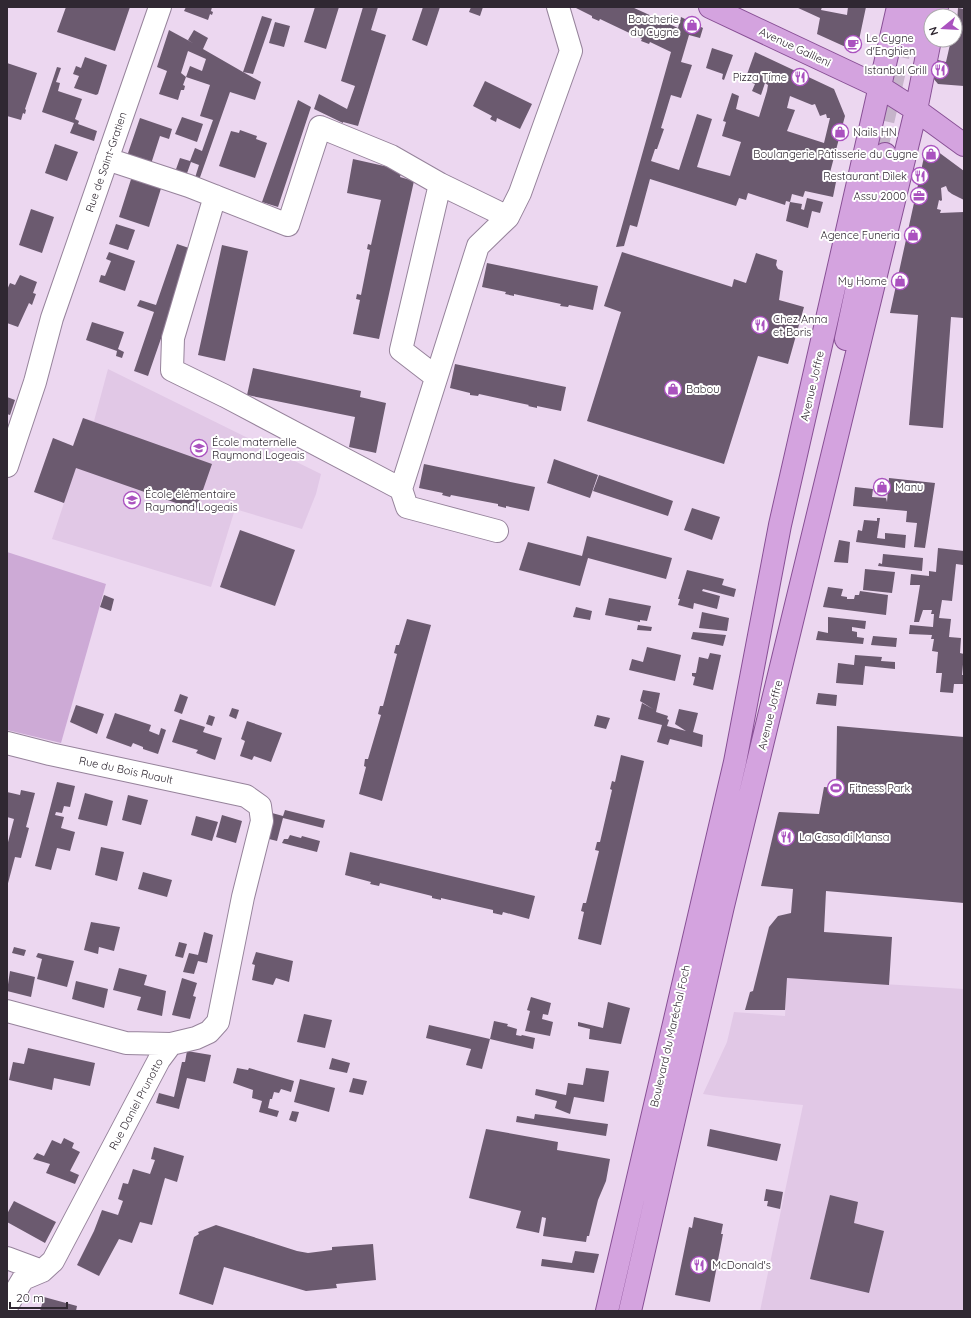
<svg xmlns="http://www.w3.org/2000/svg" width="971" height="1318" viewBox="0 0 971 1318" font-family="Quicksand,sans-serif">
  <rect width="100%" height="100%" fill="#ecd7f0"/>
  <path fill="#e1c8e6" d="M108 369 321 474 316 494 302 529 235 509 211 587 52 539 64 503 34 492 53 438 73 446 83 418 94 421Z
    M787 978 964 989V1311H760L803 1105 723 1097 703 1094 727 1042 734 1012 785 1016Z"/>
  <path fill="#cdaad6" d="M7 552 106 584 61 743 7 730Z"/>
  <path fill="#6b5a6f" fill-rule="evenodd" d="M66 7H130L115 51 57 32Z
    M186 7H212L211 11 213 12 212 15 210 14 208 20 184 11Z
    M315 7H339L326 49 304 42Z
    M363 7H378L371 30 386 35 358 126 343 122V123L314 109 319 94 347 109 355 86 341 81Z
    M423 7H440L427 46 412 40Z
    M471 7H483L480 16 469 12Z
    M574 7H632L678 28 681 17 703 28 700 38 689 35 681 62 692 65 681 98 671 95 661 128 664 129 657 149H655L651 161 679 170 697 114 712 119 697 167 730 176 741 142 722 136 726 122 723 121 732 93 739 96 736 109 759 117 767 91 768 85 765 83 761 95 752 91 755 84 745 80 755 52 834 89 845 116 828 180 836 182 833 197 805 191 803 197 792 194 790 202 786 201 785 205 748 193 746 200 739 198 736 206 650 179 637 227 630 225 624 246 616 247 671 52 650 42 649 44 641 41 642 39 600 19 599 21 592 18V16ZM790 96 812 105 815 104 820 116 826 114 827 118H830L824 143 787 131 795 110 787 108Z
    M796 7H822L821 10 847 15 848 7H866L859 40 848 48 817 34 820 18Z
    M958 8 964 9V86L938 84 933 78 938 60 946 62 951 40H955V22H957Z
    M262 16 272 19 253 74 243 72 261 82 255 100 230 92 198 183 194 181 199 165 191 162 186 176 175 172 180 158 190 161 195 148 202 151 213 120 200 116 210 85 186 77 190 66 202 71 206 59 188 51 181 73 186 77 183 85 185 86 184 90H181L178 100 159 94 167 71 157 67 169 30 193 43 188 40 194 30 208 38 203 49 243 72Z
    M275 22 290 26 284 47 269 43Z
    M712 48 733 55 724 80 722 79 723 74 706 68Z
    M85 57 107 65 98 94 96 95 74 88 79 76 73 74 76 66 81 68Z
    M7 63 37 73 25 109 26 110 25 114 23 113 21 120 7 116Z
    M57 67 61 68 56 82 60 83 58 91 82 99 75 119 79 121 78 124 97 131 94 141 70 133 74 123 42 112Z
    M485 81 532 104 520 129 497 118 496 122 490 119 492 116 473 106Z
    M298 100 311 107 278 207 262 202Z
    M182 117 203 124 197 142 175 134Z
    M140 118 172 129 169 139 160 136 150 167 126 159Z
    M240 130 257 136 256 139 267 143 255 178 219 166 231 131 239 133Z
    M55 144 78 152 67 181 45 173Z
    M937 151 964 171V200L952 194 948 191 946 186 941 188 942 200 941 201 939 200 937 209 941 210 940 213 964 212V318L951 317 943 428 909 425 918 315 890 313 924 157Z
    M353 159 402 170 400 177 414 181 379 339 353 334 360 300 356 299 357 294 361 295 370 250 367 249 368 244 371 245 381 200 347 193Z
    M133 173 163 182 149 227 119 217Z
    M807 198 823 202 820 213 812 211 808 228 786 221 790 202 802 204 801 209 804 210Z
    M31 209 54 217 42 253 19 245Z
    M116 224 135 230 128 250 109 244Z
    M177 244 192 249 148 376 134 371 154 312 137 306 140 300 156 305Z
    M222 245 248 251 225 361 198 355Z
    M109 252 135 261 125 291 99 282 101 275 105 276 111 261 106 259Z
    M622 252 732 287 734 279 746 283 756 253 777 260 776 265 778 269 783 271 779 300 804 307 788 364 758 356 724 464 587 421 621 312 604 306Z
    M487 263 598 286 593 310 569 305 568 307 560 306 561 304 514 294V296L505 294 506 292 482 287Z
    M20 275 37 282 33 293 36 294 32 305 29 303 18 327 7 323V290L10 283 15 285Z
    M92 322 124 332 118 349 124 352 122 358 116 356 117 351 86 340Z
    M455 364 566 387 561 411 537 406V408L528 406 529 405 479 394 478 396 470 395V393L450 388Z
    M253 368 361 391 360 397 386 403 376 453 349 447 355 417 247 395Z
    M7 397 15 400 10 415 7 414Z
    M83 418 212 464 196 510 76 468 64 503 34 492 53 438 73 446Z
    M554 459 598 475 590 498 547 483Z
    M424 464 535 487 529 511 506 506V508L498 506V504L451 495 450 497 442 495 443 493 419 488Z
    M599 475 673 501 668 516 593 491Z
    M889 478 935 483 925 548 914 547 917 523 906 522 907 511 853 506 855 487 873 489 872 497 886 498 887 502Z
    M692 508 720 517 712 540 684 530Z
    M877 518H880L877 538 885 539V533L906 535 905 548 856 542 858 530 862 531 864 520 877 521Z
    M240 530 295 550 275 606 220 587Z
    M587 536 672 558 666 579 588 558 580 586 519 570 528 542 582 556Z
    M839 540 850 542 848 563 834 562Z
    M938 548 964 551 963 565 956 564 952 601 942 600 939 618 951 619 949 637 961 638 960 653 964 654 962 675H964V684H954L953 693 940 692 942 673H936L938 652 932 651 934 639H931L932 635 909 634 910 625 933 627 934 614H931L932 610H923L919 622H914L920 585H910L911 574 929 576V571L936 572Z
    M883 554 923 558 922 571 878 566 879 563 882 564Z
    M865 569 895 572 892 593 863 590Z
    M687 570 724 579 722 585 736 589 734 597 703 589 702 591 720 596 717 609 694 603 693 609 678 605 680 599H678Z
    M828 587 843 589 841 596 847 597V599H854L855 595H859L860 591 888 595 886 615 823 607Z
    M104 595 114 599 111 611 100 607Z
    M609 598 651 606 647 621 640 620V622L605 615Z
    M576 607 592 611 590 620 573 617Z
    M702 612 729 618 727 631 699 628Z
    M828 617 866 621 865 629 852 627V631L857 632V637L864 638 863 644 816 640 818 631 828 633Z
    M407 619 431 625 382 801 359 794 366 767 364 766 365 759H368L381 715 378 714 380 706H383L397 654 394 653 396 645H399Z
    M638 625 652 627 651 631 637 630Z
    M693 632 726 635 723 646 691 639Z
    M873 636 897 638 896 647 871 645Z
    M647 647 681 655 675 681 629 670 632 659 643 662Z
    M710 653 721 655 713 690 693 685 695 677 692 676V673H696L699 657 708 659Z
    M855 655 882 657 881 661 895 662V669L865 666 863 685 836 683 838 663 854 665Z
    M643 690 660 693 656 712 668 716 667 719 669 720 667 726 686 731 675 724 679 709 698 713 693 732 703 735 702 747 670 739 668 745 657 742 662 725 638 719 642 703 653 709 640 701Z
    M818 693 837 695 836 706 816 704Z
    M180 694 188 697 182 714 174 711Z
    M76 705 104 714 97 734 70 722Z
    M232 708 239 710 236 719 229 716Z
    M115 713 151 725 149 731 159 735 161 728 166 730 158 754 143 749V747L133 743 131 747 106 738Z
    M209 715 215 717 212 726 206 724Z
    M597 715 610 718 606 729 594 726Z
    M180 719 205 727 203 732 222 738 215 760 196 753 198 750 172 742Z
    M247 721 282 733 271 762 254 756 252 760 240 756 245 741 241 739Z
    M837 726 964 737V903L826 891 824 932 892 937 889 985 787 978 785 1010H745L750 992 753 991 769 927 778 916 791 913 793 889 761 886 778 814 779 812 819 814 824 787 836 788Z
    M621 755 644 761 601 945 578 939 584 912 581 911 583 903H586L599 851 595 850 597 842H600L612 790 610 789 612 781 615 782Z
    M57 782 75 786 70 807 64 806 62 813 56 812 55 815 64 817 61 828 75 832 70 851 57 848 51 870 35 866Z
    M21 790 35 793 26 827 29 828 21 858 15 857 7 887V846L14 819 7 817V792L20 795Z
    M85 793 113 801 107 826 78 819Z
    M128 795 148 800 141 825 122 820Z
    M285 810 325 820 323 828 283 818 277 841 265 838 272 813 283 816Z
    M222 815 242 821 236 843 216 837Z
    M196 816 218 822 212 841 191 835Z
    M290 835 301 838 302 836 320 841 317 852 282 843 284 839H288Z
    M101 847 124 852 117 881 95 875Z
    M350 852 535 896 529 919 503 912 502 915 493 913V910L441 898V900L432 898V896L380 883 379 886 370 884 371 882 345 875Z
    M143 872 172 880 167 897 138 889Z
    M91 922 120 927 114 951 99 947 98 954 84 950Z
    M204 932 213 935 207 963 198 961 194 974 183 972 189 953 198 955Z
    M179 942 187 944 183 958 175 956Z
    M14 947 26 950 24 956 12 953Z
    M256 952 293 961 289 982 276 978 273 985 252 980 255 965 252 964Z
    M38 953 74 961 67 987 37 979 42 959 36 957Z
    M119 968 147 975 144 985 166 991 162 1016 137 1010 141 997 113 990Z
    M10 971 35 977 31 997 7 991Z
    M182 978 197 983 193 996 196 997 190 1019 172 1015Z
    M76 981 108 989 104 1008 72 999Z
    M531 997 551 1003 548 1015 543 1014 542 1019 553 1022 550 1036 525 1031 530 1011 527 1010Z
    M608 1002 630 1008 621 1044 589 1039 590 1029 578 1026V1022L603 1028Z
    M304 1014 332 1020 325 1048 297 1042Z
    M494 1021 508 1024 507 1026 517 1029 516 1035 521 1036 522 1035 535 1038 533 1049 490 1039Z
    M429 1025 490 1039 482 1069 466 1065 471 1049 426 1038Z
    M28 1048 95 1063 90 1086 54 1078 52 1090 9 1080 13 1062 24 1064Z
    M187 1051 211 1055 205 1082 187 1078 179 1109 156 1103 159 1093 174 1097 182 1062H185Z
    M332 1058 350 1063 347 1073 329 1069Z
    M237 1068 248 1070 249 1068 294 1081 291 1092 281 1089 279 1093 274 1092 272 1099H270L268 1108 279 1111 277 1117 259 1112 262 1101 252 1098 253 1090 233 1083Z
    M586 1068 609 1071 604 1102 574 1097 570 1114 555 1108 557 1101 535 1095 536 1089 566 1095 568 1083 583 1085Z
    M353 1078 367 1081 363 1095 349 1092Z
    M300 1079 335 1088 329 1112 294 1102Z
    M292 1111 299 1112 296 1122 289 1120Z
    M535 1114 608 1124 606 1136 516 1122 517 1116 534 1119Z
    M486 1129 558 1142 557 1150 610 1159 606 1181 598 1200 589 1236H587L586 1242 543 1236 546 1218 542 1217 539 1233 516 1228 521 1211 469 1198Z
    M710 1129 781 1144 777 1161 707 1146Z
    M64 1138 74 1143 72 1148 80 1152 70 1171 79 1175 75 1184 46 1173 50 1164 33 1159 37 1153 44 1156 52 1140 61 1144Z
    M154 1147 184 1156 177 1182 165 1178 152 1225 140 1222 132 1243 119 1239 99 1276 77 1265 94 1231 102 1210 118 1215 123 1201 118 1199 123 1183 128 1184 133 1169 150 1174 155 1160 151 1159Z
    M766 1189 783 1192 780 1209 767 1206 768 1201H764Z
    M830 1195 858 1202 854 1223 884 1231 869 1293 810 1279Z
    M14 1201 56 1222 45 1243 7 1222V1214Z
    M694 1217 723 1224 721 1234H723L710 1302 675 1295 689 1227 692 1228Z
    M216 1225 297 1251 308 1253 332 1250V1247L373 1244 376 1280 336 1284 337 1288 306 1291 224 1267 213 1305 179 1294 194 1237 199 1234 198 1232Z
    M575 1251 599 1254 594 1273 541 1266 542 1259 572 1263Z
    M44 1297 77 1306 76 1311H40Z"/>
  <g fill="none" stroke-linecap="round" stroke-linejoin="round">
    <path stroke="#c6b4ca" stroke-width="22" stroke-dasharray="22 11" stroke-linecap="butt" d="M876 153 902 40"/>
    <g stroke="#96839b" stroke-width="24">
      <path id="minor" d="M107 159 189 186 288 225 320 127 391 156 440 184 508 217
        M215 196 173 338 172 370 225 396 401 489 478 246 508 217 520 193 571 51 558 7
        M436 377 401 350 440 184
        M7 466 35 382 52 318 160 7
        M401 489 407 507 497 531
        M7 743 50 754 246 796 260 806 262 821 243 897 218 1022 209 1032 196 1038 171 1044 159 1060 53 1261 42 1271 23 1279 7 1306
        M7 1011 126 1043 171 1044
        M7 1258 42 1271"/>
    </g>
    <g stroke="#885095" stroke-width="24">
      <path id="major" d="M710 7 880 87 916 110 964 145
        M935 16 937 7
        M912 42 920 7
        M846 339 885 154
        M607 1311 735 762 780 525 898 7
        M630 1311 723 906 916 110 931 35"/>
    </g>
    <use href="#minor" stroke="#fff" stroke-width="22"/>
    <use href="#major" stroke="#d4a3df" stroke-width="22"/>
  </g>
  <defs>
    <g id="shop-ring" transform="scale(0.9)"><circle r="9.5" fill="#fff" stroke="#aa52bf" stroke-width="1.5"/><path d="M-5-2.5h2.3a2.7 3.5 0 0 1 5.4 0H5L5.5 6h-11ZM-1.5-2.5h3a1.5 2.3 0 0 0-3 0Z" fill="#aa52bf"/></g>
    <g id="cafe-ring" transform="scale(0.9)"><circle r="9.5" fill="#fff" stroke="#aa52bf" stroke-width="1.5"/><path d="M-5.5-4.5H6V0H3Q3 3.5 0 3.5H-2.5Q-5.5 3.5-5.5 0ZM3-3.2v2h1.7v-2ZM-6 4.5H4V6H-6Z" fill="#aa52bf"/></g>
    <g id="restaurant-ring" transform="scale(0.9)"><circle r="9.5" fill="#fff" stroke="#aa52bf" stroke-width="1.5"/><path d="M-5-6h1v4h1v-4h1v4h1v-4h1v5L-1.5 .5V6h-2V.5L-5-1ZM5-6V6H3V1.5H1.5Q1.5-4 5-6Z" fill="#aa52bf"/></g>
    <g id="office-ring" transform="scale(0.9)"><circle r="9.5" fill="#fff" stroke="#aa52bf" stroke-width="1.5"/><path d="M-6-3h4V-5.5h4V-3h4V5H-6ZM-1-4.5V-3h2v-1.5ZM-6 0V1H6V0Z" fill="#aa52bf"/></g>
    <g id="school-ring" transform="scale(0.9)"><circle r="9.5" fill="#fff" stroke="#aa52bf" stroke-width="1.5"/><path d="M0-5L7-2L0 1L-7-2ZM-4 1L0 2.5L4 1V4Q0 6-4 4Z" fill="#aa52bf"/></g>
    <g id="stadium-ring" transform="scale(0.9)"><circle r="9.5" fill="#fff" stroke="#aa52bf" stroke-width="1.5"/><path d="M0-5a6.5 5 0 1 0 0 10a6.5 5 0 1 0 0-10ZM-3.5-1.8h7v3.6h-7Z" fill="#aa52bf"/></g>
  </defs>
  <g fill-rule="evenodd">
    <use href="#shop-ring" x="692" y="25"/>
    <use href="#cafe-ring" x="853" y="44"/>
    <use href="#restaurant-ring" x="940" y="70"/>
    <use href="#restaurant-ring" x="800" y="77"/>
    <use href="#shop-ring" x="840" y="132"/>
    <use href="#shop-ring" x="931" y="154"/>
    <use href="#restaurant-ring" x="920" y="176"/>
    <use href="#office-ring" x="919" y="196"/>
    <use href="#shop-ring" x="913" y="235"/>
    <use href="#shop-ring" x="900" y="281"/>
    <use href="#restaurant-ring" x="760" y="325"/>
    <use href="#shop-ring" x="673" y="389"/>
    <use href="#school-ring" x="199" y="448"/>
    <use href="#shop-ring" x="882" y="487"/>
    <use href="#school-ring" x="132" y="500"/>
    <use href="#stadium-ring" x="836" y="788"/>
    <use href="#restaurant-ring" x="786" y="837"/>
    <use href="#restaurant-ring" x="699" y="1265"/>
  </g>
  <g text-anchor="middle" stroke-width="4" stroke-linejoin="round" paint-order="stroke">
    <g font-size="11" fill="#302832" stroke="#fff" text-anchor="start">
      <text x="679" y="23" text-anchor="end">Boucherie<tspan x="679" dy="13">du Cygne</tspan></text>
      <text x="866" y="42">Le Cygne<tspan x="866" dy="13">d'Enghien</tspan></text>
      <text x="927" y="74" text-anchor="end">Istanbul Grill</text>
      <text x="787" y="81" text-anchor="end">Pizza Time</text>
      <text x="853" y="136">Nails HN</text>
      <text x="918" y="158" text-anchor="end">Boulangerie Pâtisserie du Cygne</text>
      <text x="907" y="180" text-anchor="end">Restaurant Dilek</text>
      <text x="906" y="200" text-anchor="end">Assu 2000</text>
      <text x="900" y="239" text-anchor="end">Agence Funeria</text>
      <text x="887" y="285" text-anchor="end">My Home</text>
      <text x="773" y="323">Chez Anna<tspan x="773" dy="13">et Boris</tspan></text>
      <text x="686" y="393">Babou</text>
      <text x="212" y="446">École maternelle<tspan x="212" dy="13">Raymond Logeais</tspan></text>
      <text x="895" y="491">Manu</text>
      <text x="145" y="498">École élémentaire<tspan x="145" dy="13">Raymond Logeais</tspan></text>
      <text x="849" y="792">Fitness Park</text>
      <text x="799" y="841">La Casa di Mansa</text>
      <text x="712" y="1269">McDonald's</text>
    </g>
    <g font-size="11" fill="#302832" stroke="#fff">
      <text transform="translate(795 47) rotate(25)" y="4">Avenue Gallieni</text>
      <text transform="translate(106 162) rotate(-71)" y="4">Rue de Saint-Gratien</text>
      <text transform="translate(812 386) rotate(-77)" y="4">Avenue Joffre</text>
      <text transform="translate(770 715) rotate(-76)" y="4">Avenue Joffre</text>
      <text transform="translate(126 770) rotate(12)" y="4">Rue du Bois Ruault</text>
      <text transform="translate(670 1036) rotate(-77)" y="4">Boulevard du Maréchal Foch</text>
      <text transform="translate(136 1104) rotate(-62)" y="4">Rue Daniel Prunotto</text>
    </g>
  </g>
  <rect width="971" height="1318" fill="none" stroke="#302832" stroke-width="16"/>
  <g transform="translate(943 28) rotate(252)"><circle r="19" fill="#ffffff" stroke="#aca9ad"/>
  <path d="M0-3L7 15L0 10L-7 15Z" fill="#aa52bf"/>
  <text y="-6" font-size="11" font-weight="bold" text-anchor="middle" fill="#302832">N</text>
  </g>
  <path d="M10 1302v6h57v-6" fill="none" stroke="#302832" stroke-width="2"/>
  <text x="16" y="1302" font-size="12" fill="#302832" stroke="#ffffff" stroke-width="3" paint-order="stroke">20 m</text>
</svg>
